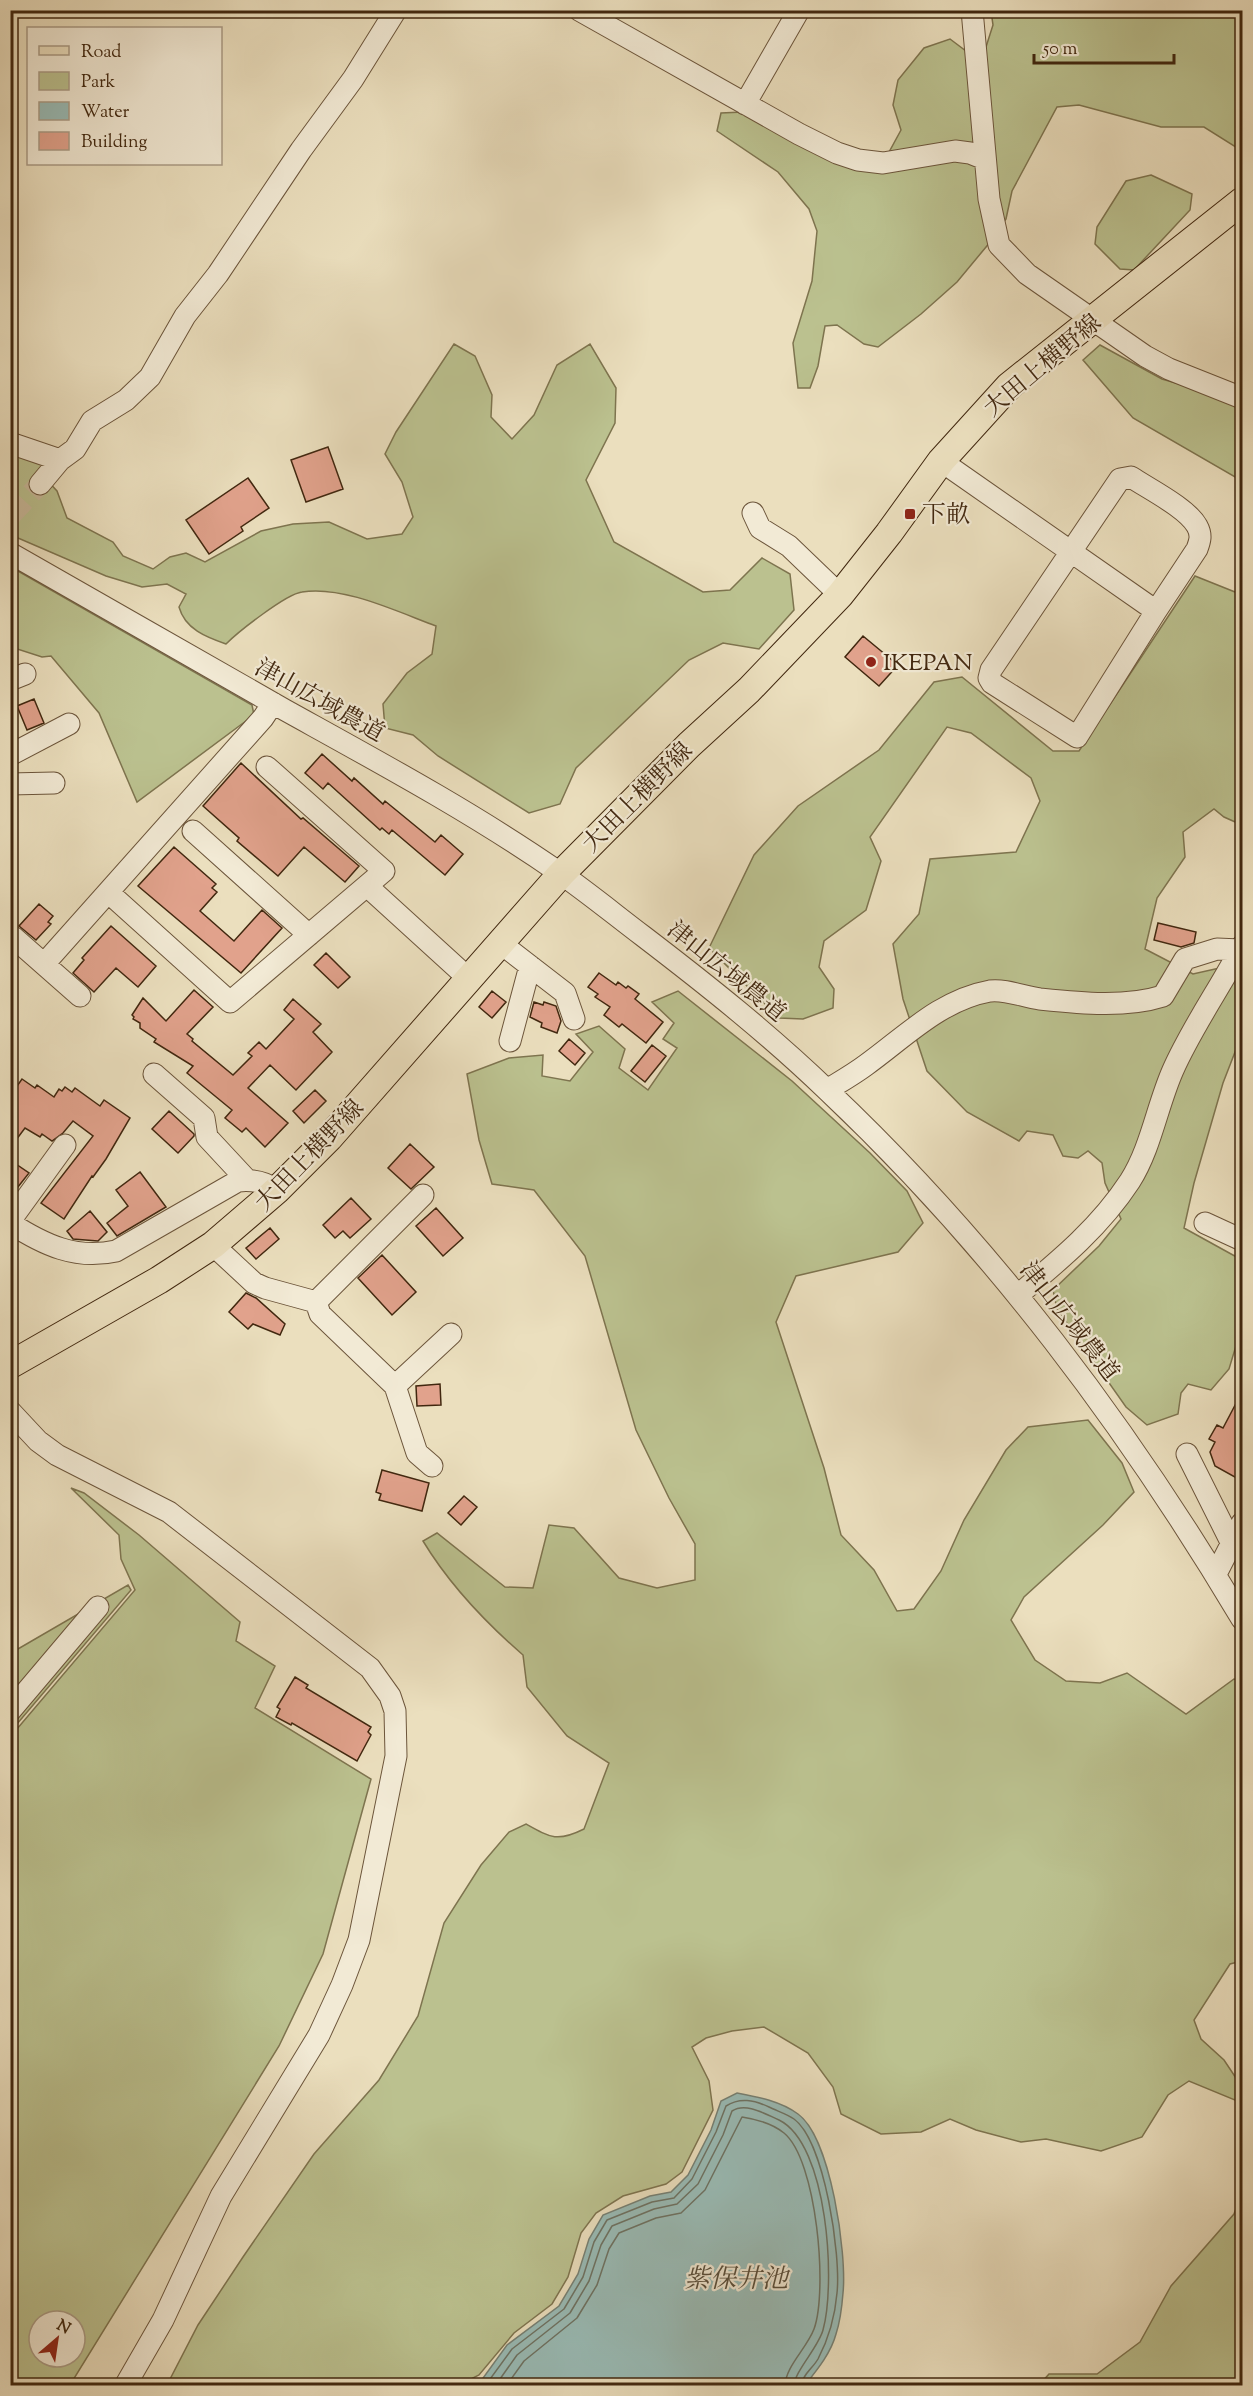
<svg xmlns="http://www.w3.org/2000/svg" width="1253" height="2396" viewBox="0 0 1253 2396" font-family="'Sorts Mill Goudy','Noto Serif JP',serif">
  <rect width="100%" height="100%" fill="#ebdfbe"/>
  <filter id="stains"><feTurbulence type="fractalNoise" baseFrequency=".00333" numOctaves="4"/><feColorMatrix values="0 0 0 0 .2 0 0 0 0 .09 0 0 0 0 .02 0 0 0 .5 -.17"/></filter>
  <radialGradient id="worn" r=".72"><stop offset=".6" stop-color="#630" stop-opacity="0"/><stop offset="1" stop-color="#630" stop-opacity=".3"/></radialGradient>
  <path fill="#bbc18f" stroke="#7e744f" stroke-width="1.5" fill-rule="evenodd" d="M991 11H1242V151L1204 127H1161L1079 105 1057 107 1012 191 1006 219 991 241 957 282 921 314 878 347 864 344 837 325 825 326 818 366 810 388H798L793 343 812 281 817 231 809 209 778 172 717 131 721 113 743 112 840 163 889 152 901 130 893 105 898 80 924 48 950 39 966 51 985 50 993 25Z
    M1151 175 1192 194 1190 210 1134 270 1120 269 1095 244 1097 227 1126 181Z
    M454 344 475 356 492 395 491 417 512 439 534 415 557 365 590 344 616 388 615 423 586 480 614 542 703 592 730 590 762 558 790 574 794 610 759 649 723 643 689 660 576 768 560 804 529 813 438 756 413 735 385 728 383 704 407 673 432 654 436 626C398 612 342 585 302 592 286 594 238 632 226 644 206 637 185 629 179 607L186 594 167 584 142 587 106 576 11 535 10 451 43 465 41 474 57 491 67 518 113 542 123 556 153 569 170 557 186 553 205 562 261 531 293 524 329 522 367 539 402 534 413 517 402 482 385 454 396 432Z
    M1100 345 1162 379 1242 402V481L1133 418 1083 360Z
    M11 567 252 705 254 715 137 802 99 713 51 656 42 657 11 647Z
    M1195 576 1235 592 1242 579V741L1240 747 1242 749V825L1224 817 1214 809 1183 832 1185 857 1157 898 1145 949 1193 974 1242 963V1034L1223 1083 1194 1183 1184 1228 1242 1260V1326L1229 1369 1211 1390 1188 1384 1181 1393 1178 1414 1147 1425 1126 1407 1057 1309 1053 1290 1099 1246 1121 1219 1105 1183 1102 1163 1088 1151 1078 1158 1063 1156 1053 1135 1027 1131 1019 1141 967 1112 927 1071 903 999 893 944 919 914 930 859 1016 852 1040 801 1031 778 971 733 947 727 870 837 881 861 866 910 824 941 819 967 834 989 833 1008 803 1019 779 1018 709 948 754 855 798 806 879 750 934 682 962 677 1053 751H1079Z
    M678 991 792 1081 870 1153 907 1191 923 1223 898 1252 796 1276 776 1322 824 1468 841 1535 874 1570 897 1611 914 1609 941 1571 964 1520 1006 1450 1028 1427 1088 1420 1122 1463 1134 1492 1103 1525 1024 1597 1011 1620 1035 1660 1066 1681 1100 1683 1127 1673 1186 1714 1234 1679 1242 1680V1961L1230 1964 1194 2020 1201 2039 1224 2060 1236 2078 1242 2080V2103L1189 2081 1168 2095 1142 2137 1101 2151 1046 2139 1021 2142 976 2130 950 2119 921 2132 881 2134 841 2114 833 2087 808 2053 764 2027 732 2031 706 2038 692 2047 709 2081 713 2110 682 2172 666 2184 623 2196 596 2213 581 2233 568 2277 552 2304 514 2333 479 2375 467 2381 447 2379 441 2386 167 2385 198 2325 243 2257 314 2154 379 2080 418 2016 444 1923 481 1865 509 1832 526 1824C551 1838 558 1842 584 1829L609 1763 567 1736 527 1687 523 1655C485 1622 449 1584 423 1541L437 1533 505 1587 533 1588 549 1525 574 1528 619 1578 657 1588 695 1580V1544L669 1498 636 1430 585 1256 534 1190 492 1184 479 1140 467 1074 509 1058 543 1055 542 1076 570 1081 593 1052 576 1034 599 1026 625 1049 619 1068 648 1090 677 1048 663 1039 674 1023 652 1002Z
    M71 1488 84 1493 139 1535 240 1622 236 1641 275 1666 255 1708 371 1779 323 1954 279 2046 70 2385H11V1736L135 1590 121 1559 119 1535ZM39 2321H75V2357H39Z
    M128 1585 131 1590 11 1731V1653Z
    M1242 2192V2385H1039L1049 2374H1097L1140 2342 1171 2286 1234 2214Z"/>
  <path fill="#99bcb7" stroke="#768074" stroke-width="1.5" d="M737 2093C758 2097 780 2101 798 2114 831 2138 847 2254 843 2293 842 2306 840 2322 836 2334 831 2353 817 2370 805 2385H478L507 2345 559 2306 578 2274 589 2239 603 2215 650 2196 671 2192 688 2175 711 2130 721 2101Z"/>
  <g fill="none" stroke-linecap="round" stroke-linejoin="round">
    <path stroke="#6d7263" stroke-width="1.5" d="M485 2386 512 2349 564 2309 583 2277 594 2242 607 2220 652 2202 674 2198 692 2179 716 2132 726 2106C740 2097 754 2100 769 2107 777 2111 787 2114 794 2119 825 2142 841 2256 837 2293 835 2317 829 2338 818 2359 813 2368 802 2375 801 2386
      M495 2386 517 2355 570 2313 589 2281 601 2245 612 2226 654 2209 677 2204 698 2184 723 2135 732 2111C746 2102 765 2114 779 2120 828 2144 836 2283 823 2330 818 2348 794 2372 794 2386
      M506 2386 524 2361 577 2318 597 2285 609 2249 619 2233 656 2218 681 2213 705 2190 742 2117C755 2119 773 2124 784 2133 817 2160 828 2291 814 2329 807 2348 785 2367 785 2386"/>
  </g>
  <path fill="#e1a28c" stroke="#41270f" stroke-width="1.5" d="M328 447 343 489 306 502 291 460Z
    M248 478 269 508 241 527 243 531 209 554 186 520Z
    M863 636 898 665 879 686 845 657Z
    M34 699 44 723 27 730 17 706Z
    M322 754 352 781 354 778 383 804 385 801 435 842 441 835 463 854 445 875 392 830 389 834 382 828 380 830 328 783 323 789 305 773Z
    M241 763 301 819 303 818 359 866 345 882 304 847 278 876 237 841 239 838 203 806Z
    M174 847 216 884 212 888 217 892 200 911 234 941 262 910 282 928 241 973 138 886Z
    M39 904 53 916 48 922 51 924 36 940 19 926Z
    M1158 923 1196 932 1194 943 1181 947 1154 940Z
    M111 926 156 966 138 987 116 968 94 992 73 973 84 960 82 958Z
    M326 953 350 977 338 988 314 965Z
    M599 973 616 985 618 982 626 988 628 986 639 994 635 999 663 1022 646 1043 622 1024 619 1027 604 1015 610 1007 595 997 598 994 588 987Z
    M194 990 213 1007 187 1034 193 1039 192 1041 233 1075 252 1056 248 1053 259 1042 266 1049 294 1019 284 1010 293 999 321 1024 313 1032 332 1052 296 1090 270 1065 248 1088 288 1123 265 1147 246 1128 242 1132 225 1118 232 1110 187 1073 193 1066 154 1042 156 1039 140 1028V1023L133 1019 134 1017 132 1015 143 998 166 1021Z
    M492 991 506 1002 492 1018 479 1007Z
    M534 1002 543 1005 544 1002 556 1006 561 1021 557 1033 541 1027 542 1023 530 1017Z
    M569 1039 585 1053 575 1065 559 1051Z
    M652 1045 666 1056 645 1082 631 1071Z
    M22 1079 35 1088 37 1085 54 1097 59 1089 62 1091 65 1087 72 1092 75 1088 100 1106 104 1100 130 1118 106 1159 93 1177 92 1176 64 1219 41 1203 93 1136 73 1121 63 1133 52 1141 42 1134 40 1137 25 1128 10 1148V1096Z
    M315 1090 326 1101 304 1123 293 1111Z
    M169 1111 194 1134V1136L178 1153 152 1129Z
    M410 1144 434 1167 411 1189 388 1168Z
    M10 1160 29 1173 10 1197Z
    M140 1172 166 1207 117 1236 107 1223 128 1206 116 1190Z
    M351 1198 371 1219 350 1238 343 1231 335 1238 323 1225Z
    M436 1208 463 1238 443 1256 416 1226Z
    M90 1211 107 1232 98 1241 73 1239 67 1231Z
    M270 1228 279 1239 256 1259 246 1248Z
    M382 1255 416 1292 392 1315 358 1278Z
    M246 1293 256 1298 285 1324 280 1335 253 1324 248 1329 229 1312Z
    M440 1384 441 1405 417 1406 416 1386Z
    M1242 1392V1481L1215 1466 1210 1452 1215 1442 1209 1439 1217 1425 1223 1428Z
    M382 1470 429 1483 422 1511 379 1500 381 1494 376 1492Z
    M464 1496 477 1507 461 1525 448 1513Z
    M295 1677 308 1685 306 1688 371 1727 368 1732 371 1735 357 1761 292 1723 291 1725 276 1717 280 1709 277 1707Z"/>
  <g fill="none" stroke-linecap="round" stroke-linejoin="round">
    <path stroke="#c9ba9b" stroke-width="21" stroke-dasharray="21 10" stroke-linecap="butt" d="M10 516 40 484"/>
    <g stroke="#6c553b" stroke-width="23">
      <path id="minor" d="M579 10 799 134 837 153 858 160 883 163 955 151 970 153 985 159
        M972 10 989 199 999 245 1027 274 1145 356 1169 369 1242 398
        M745 104 799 10
        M10 443 60 460
        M941 461 1156 611 1197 549C1200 541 1202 535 1197 526 1187 508 1149 489 1131 477L1120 479 991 670 989 678 992 683 1077 737 1156 611
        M40 484 60 460 75 449 92 421 126 400 150 377 185 316 218 274 301 150 353 79 396 10
        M753 513 760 528 789 546 840 595
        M10 553C102 605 193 658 285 710 377 761 470 811 557 871 586 891 614 914 643 936 707 985 770 1035 828 1091 993 1247 1126 1425 1242 1619
        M10 680 25 674
        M10 755 69 724
        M10 784 54 783
        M193 831 309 935
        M367 886 468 978
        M109 893 230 1002 384 871 267 767
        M13 937 80 996
        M499 942 565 993 574 1019
        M44 964 263 718 273 703
        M510 1041 530 966
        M154 1074 204 1118 207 1137 247 1180
        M827 1090C840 1082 854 1074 866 1065 905 1037 940 1000 990 991 1006 989 1024 997 1040 999 1079 1003 1125 1008 1163 996L1185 959 1217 949 1240 950
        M10 1221 65 1145
        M10 1223C44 1245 76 1260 116 1251L238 1181C253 1179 265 1182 277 1190
        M1205 1223 1242 1240
        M213 1245 254 1283 265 1288 316 1302
        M1018 1295C1060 1260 1100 1227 1130 1181 1151 1148 1157 1106 1173 1070 1192 1027 1220 988 1242 946
        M316 1302 320 1314 395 1386 417 1453 432 1466
        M316 1302 423 1195
        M395 1386 451 1334
        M10 1411 38 1441 57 1455 169 1512 370 1668 390 1696 395 1711 396 1756 359 1940 342 1985 319 2035 221 2196 163 2320 125 2386
        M1187 1454 1232 1544
        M1216 1574 1242 1523
        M10 1711 98 1607"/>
    </g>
    <g stroke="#41270f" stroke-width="29">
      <path id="major" d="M10 1365 159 1280 213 1245 277 1190 329 1138 561 874 689 745 749 690 840 595 889 533 941 461 1009 386 1242 201"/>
    </g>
    <use href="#minor" stroke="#f2ead5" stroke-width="21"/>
    <use href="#major" stroke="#ebdfbe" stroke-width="27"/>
  </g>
  <g fill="#8f2418" stroke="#f2ead5" stroke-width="2">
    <rect x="904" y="508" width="12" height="12" rx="3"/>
    <circle cx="871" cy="662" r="6"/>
  </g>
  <g text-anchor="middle" stroke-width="4.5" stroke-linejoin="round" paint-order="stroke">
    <g font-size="24" fill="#41270f" stroke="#f2ead5">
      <text transform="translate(1042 365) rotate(-40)" y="8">大田上横野線</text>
      <text transform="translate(320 700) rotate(29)" y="8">津山広域農道</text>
      <text transform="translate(637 797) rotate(-45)" y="8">大田上横野線</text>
      <text transform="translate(727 971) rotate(39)" y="8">津山広域農道</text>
      <text transform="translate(309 1155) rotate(-46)" y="8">大田上横野線</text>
      <text transform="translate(1070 1321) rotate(52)" y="8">津山広域農道</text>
    </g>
    <g font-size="24" fill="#41270f" stroke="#f2ead5" text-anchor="start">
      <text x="922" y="522">下畝</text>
      <text x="883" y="670">IKEPAN</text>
    </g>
    <g font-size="26" font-style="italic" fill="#574c39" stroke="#f2ead5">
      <text x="736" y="2287">紫保井池</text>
    </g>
  </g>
  <rect width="1253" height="2396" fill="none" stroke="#ebdfbe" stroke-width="36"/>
  <rect x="12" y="12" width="1229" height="2372" fill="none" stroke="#41270f" stroke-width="3"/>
  <rect x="18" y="18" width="1217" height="2360" fill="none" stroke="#41270f" stroke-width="1.5"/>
  <rect x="27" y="27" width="195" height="138" fill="#f2ead5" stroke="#ab9c86" stroke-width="1.5"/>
  <rect x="39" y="46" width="30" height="9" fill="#ebdfbe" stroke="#ab9c86" stroke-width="1.5"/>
  <text x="81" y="57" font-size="18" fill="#41270f">Road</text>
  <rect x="39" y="72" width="30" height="18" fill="#bbc18f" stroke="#ab9c86" stroke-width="1.5"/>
  <text x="81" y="87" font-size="18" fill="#41270f">Park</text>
  <rect x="39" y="102" width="30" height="18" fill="#99bcb7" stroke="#ab9c86" stroke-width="1.5"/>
  <text x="81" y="117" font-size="18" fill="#41270f">Water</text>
  <rect x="39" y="132" width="30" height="18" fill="#e1a28c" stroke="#ab9c86" stroke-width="1.5"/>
  <text x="81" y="147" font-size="18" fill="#41270f">Building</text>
  <g transform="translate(57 2339) rotate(29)"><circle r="28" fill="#f2ead5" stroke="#ab9c86" stroke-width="1.5"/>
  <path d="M0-4.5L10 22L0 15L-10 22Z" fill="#8f2418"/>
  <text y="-9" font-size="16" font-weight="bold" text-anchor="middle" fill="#41270f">N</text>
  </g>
  <path d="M1034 54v9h140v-9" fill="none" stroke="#41270f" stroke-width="3"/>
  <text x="1043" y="54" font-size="18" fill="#41270f" stroke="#f2ead5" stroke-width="4.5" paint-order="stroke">50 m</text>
  <rect width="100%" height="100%" filter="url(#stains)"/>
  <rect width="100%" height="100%" fill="url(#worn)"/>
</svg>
